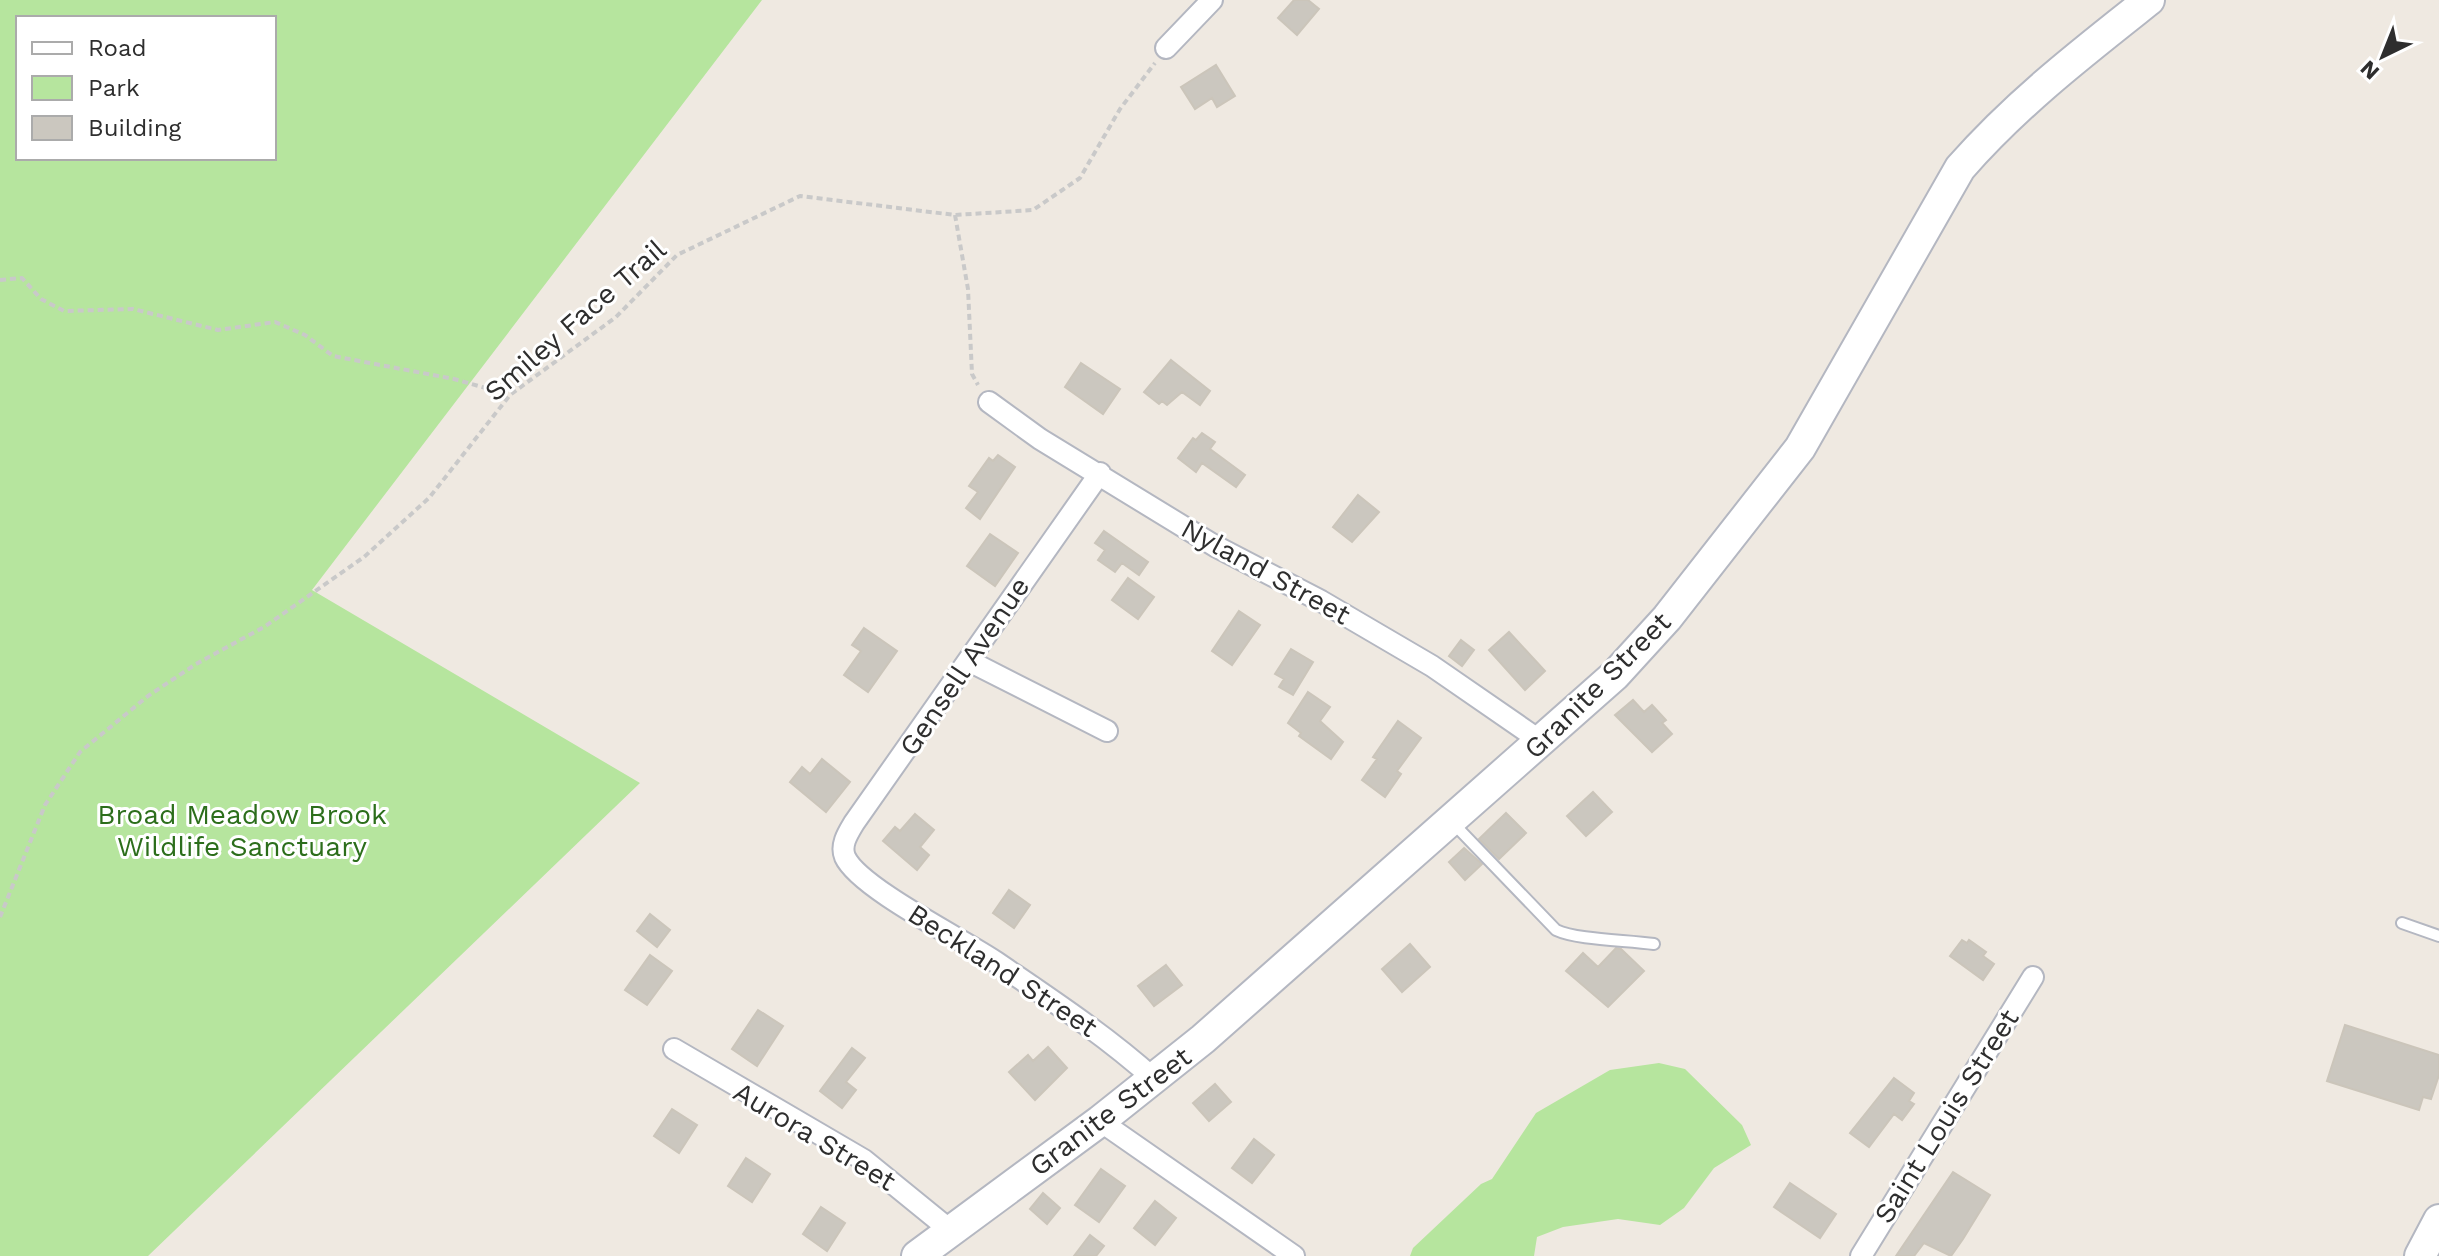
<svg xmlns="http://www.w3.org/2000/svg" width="2439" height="1256" viewBox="0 0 2439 1256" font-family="'Work Sans',sans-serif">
  <rect width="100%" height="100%" fill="#efe9e1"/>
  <path fill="#b6e59e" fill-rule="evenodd" d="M0 0H762L312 590 640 783 148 1256H0ZM18 18H274V158H18Z
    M1659 1063 1685 1069 1742 1125 1751 1145 1714 1168 1684 1208 1660 1225 1618 1219 1563 1227 1537 1237 1534 1256H1410L1413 1248 1481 1184 1492 1179 1536 1113 1610 1070Z"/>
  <path fill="#cbc7bf" stroke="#cbc5ba" stroke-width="2" d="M1294 0H1308L1319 9 1297 35 1278 18Z
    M1216 65 1235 96 1217 107 1212 98 1195 109 1181 87Z
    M1171 360 1210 391 1200 405 1182 392 1167 405 1162 401 1159 404 1144 392Z
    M1081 363 1120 389 1103 414 1065 387Z
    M1202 433 1215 442 1210 449 1245 475 1236 487 1202 463 1196 472 1178 458 1193 438 1196 440Z
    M998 455 1015 467 980 519 966 508 978 492 969 486 989 458 993 461Z
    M1358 495 1379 512 1352 542 1333 527Z
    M1104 531 1148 562 1139 575 1122 563 1115 572 1098 560 1105 550 1095 543Z
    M990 534 1018 553 995 586 967 566Z
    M1128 578 1154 597 1138 619 1112 600Z
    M1239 611 1260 625 1232 665 1212 651Z
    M864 628 897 651 868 692 844 675 861 651 852 645Z
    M1509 632 1545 671 1525 690 1489 650Z
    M1461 640 1474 650 1462 666 1449 656Z
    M1291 649 1313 662 1293 695 1279 687 1284 679 1275 674Z
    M1308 692 1330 707 1320 721 1343 742 1331 759 1299 736 1301 733 1288 723Z
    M1633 700 1644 712 1652 705 1666 720 1662 723 1672 734 1652 752 1615 715Z
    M1398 721 1421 738 1397 771 1401 774 1385 797 1362 780 1377 759 1373 757Z
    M822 759 850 782 826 812 790 782 802 767 810 774Z
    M1593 792 1612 812 1586 836 1567 816Z
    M1506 813 1526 833 1499 859 1479 839Z
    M915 814 934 830 920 847 929 855 917 870 883 841 895 827 900 831Z
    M1464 848 1482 864 1465 880 1449 862Z
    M1009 890 1030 905 1014 928 993 913Z
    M650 914 670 930 657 947 637 931Z
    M1962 940 1967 943 1969 940 1986 952 1983 956 1994 964 1983 980 1950 956Z
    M1410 944 1430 967 1402 992 1382 969Z
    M1616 948 1621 949 1644 971 1608 1007 1566 971 1583 953 1598 967Z
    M650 955 672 971 647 1005 625 990Z
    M1166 965 1182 985 1154 1006 1138 986Z
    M758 1010 783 1026 757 1066 732 1049Z
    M2345 1025 2439 1055V1075L2431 1099 2423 1097 2419 1110 2327 1081Z
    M1048 1047 1067 1068 1035 1100 1009 1072 1028 1055 1033 1061Z
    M852 1048 865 1058 846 1082 856 1090 842 1108 820 1091Z
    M1894 1078 1914 1093 1909 1101 1914 1104 1902 1120 1894 1114 1869 1147 1850 1133Z
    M1215 1084 1231 1102 1209 1121 1193 1103Z
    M672 1109 697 1125 679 1153 654 1136Z
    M1254 1139 1274 1155 1252 1183 1232 1168Z
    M746 1158 770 1174 752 1202 728 1186Z
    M1101 1169 1125 1186 1099 1222 1075 1205Z
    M1953 1172 1990 1195 1963 1239 1951 1256 1924 1243 1914 1256H1896Z
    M1790 1183 1836 1214 1820 1238 1774 1207Z
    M1043 1193 1060 1208 1047 1224 1030 1209Z
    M1155 1201 1176 1218 1155 1245 1134 1228Z
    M821 1207 845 1223 827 1251 803 1234Z
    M1090 1235 1104 1246 1096 1256H1074Z"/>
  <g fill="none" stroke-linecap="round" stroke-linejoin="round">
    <g stroke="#b4b7c1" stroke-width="14">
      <path id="lane" d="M1452 822 1556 930C1577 940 1627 940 1654 944
        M2402 923 2439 936"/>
    </g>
    <g stroke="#b4b7c1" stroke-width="24">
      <path id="street" d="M1166 48 1212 0
        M989 402 1040 439 1215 546 1321 601 1432 666 1542 742
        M1100 473 854 823C848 833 840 845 845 857 859 888 964 940 996 962 1050 999 1105 1035 1154 1079
        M969 661 1107 731
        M674 1049 864 1160 950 1230
        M1100 1121 1294 1256
        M1861 1256 2033 977"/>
    </g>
    <g stroke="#b4b7c1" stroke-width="34">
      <path id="secondary" d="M917 1256 1100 1121 1203 1039 1615 675 1667 618 1800 448 1960 168C2017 103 2082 53 2149 0
        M2420 1256 2439 1220"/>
    </g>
    <path stroke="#c9c9c9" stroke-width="4" stroke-dasharray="6 4" stroke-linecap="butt" d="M955 215 968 289 972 374 978 385
      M0 280 22 278 41 299 64 311 133 309 218 330 275 322 305 335 333 356 454 379 510 395
      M0 917 45 805 80 752 148 696 196 664 264 627 364 557 429 498 510 395 616 317 677 255 800 196 955 215 1033 210 1080 178 1120 109 1155 63"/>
    <use href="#lane" stroke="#fff" stroke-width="10"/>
    <use href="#street" stroke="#fff" stroke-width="20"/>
    <use href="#secondary" stroke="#fff" stroke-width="30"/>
  </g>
  <g text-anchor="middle" stroke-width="6" stroke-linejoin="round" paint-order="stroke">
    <g font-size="28" fill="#2e2e2e" stroke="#fff">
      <text transform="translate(575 320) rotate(-41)" y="10">Smiley Face Trail</text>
      <text transform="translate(1266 571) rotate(29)" y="10">Nyland Street</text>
      <text transform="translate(964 666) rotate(-56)" y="10">Gensell Avenue</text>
      <text transform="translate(1597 685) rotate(-45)" y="10">Granite Street</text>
      <text transform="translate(1003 970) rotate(33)" y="10">Beckland Street</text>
      <text transform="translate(1110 1111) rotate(-37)" y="10">Granite Street</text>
      <text transform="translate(1946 1116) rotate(-58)" y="10">Saint Louis Street</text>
      <text transform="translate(815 1136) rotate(31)" y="10">Aurora Street</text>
    </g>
    <g font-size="28" fill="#2c6e1b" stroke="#fff">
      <text x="242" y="824">Broad Meadow Brook<tspan x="242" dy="32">Wildlife Sanctuary</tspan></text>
    </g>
  </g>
  <rect x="16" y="16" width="260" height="144" fill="#ffffff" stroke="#ababab" stroke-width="2"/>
  <rect x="32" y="42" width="40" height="12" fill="#ffffff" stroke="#ababab" stroke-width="2"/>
  <text x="88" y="56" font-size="24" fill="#2e2e2e">Road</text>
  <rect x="32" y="76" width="40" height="24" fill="#b6e59e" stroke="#ababab" stroke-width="2"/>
  <text x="88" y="96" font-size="24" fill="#2e2e2e">Park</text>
  <rect x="32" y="116" width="40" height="24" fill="#cbc7bf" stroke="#ababab" stroke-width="2"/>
  <text x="88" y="136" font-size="24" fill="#2e2e2e">Building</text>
  <g transform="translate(2383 56) rotate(223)" stroke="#ffffff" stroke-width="6" paint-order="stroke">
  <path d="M0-6L14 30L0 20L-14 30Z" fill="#2e2e2e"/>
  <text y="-12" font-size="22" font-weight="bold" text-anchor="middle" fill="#2e2e2e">N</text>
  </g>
</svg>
